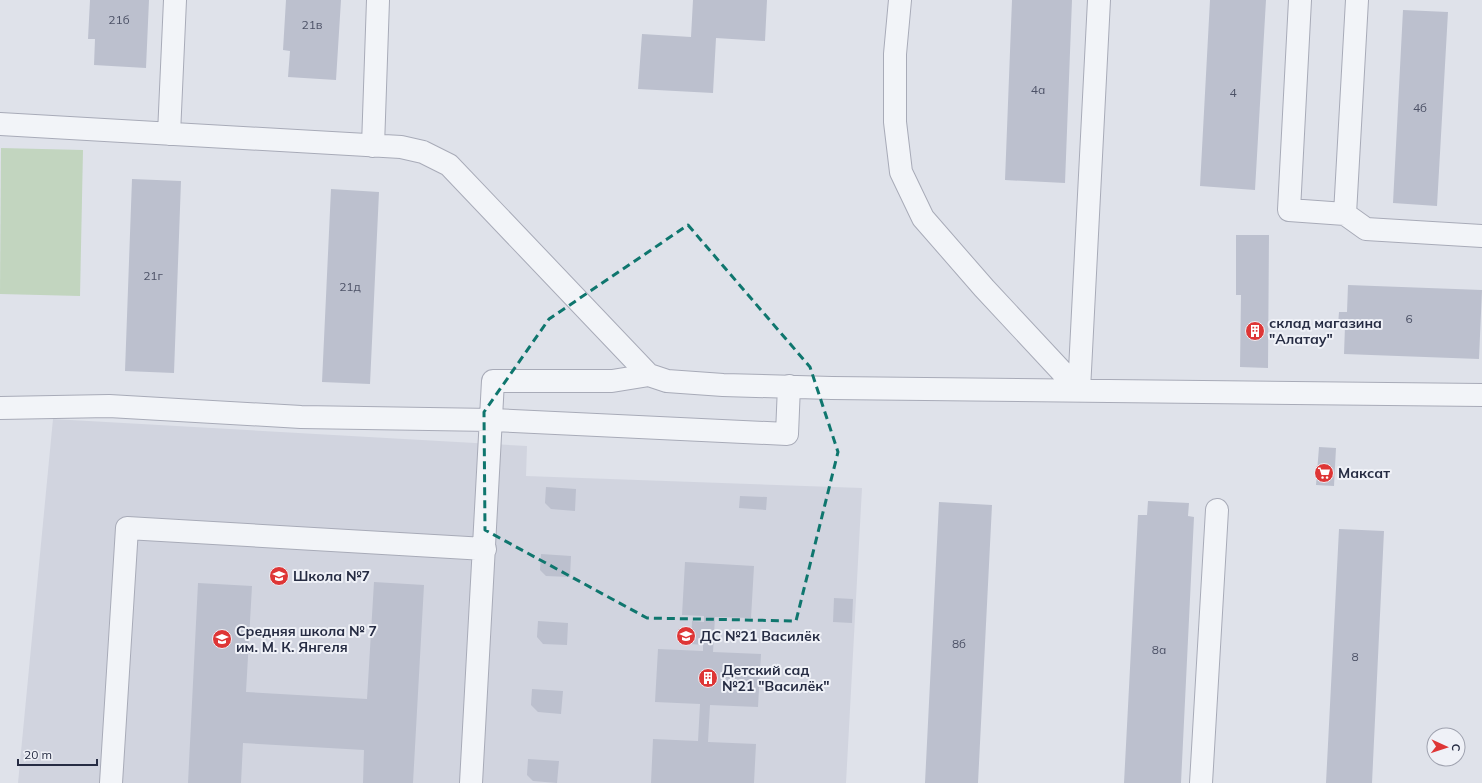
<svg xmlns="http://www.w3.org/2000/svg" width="1482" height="783" viewBox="0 0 1482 783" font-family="Mulish,sans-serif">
  <rect width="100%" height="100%" fill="#dfe2ea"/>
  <path fill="#d1d4df" d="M53 419 527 446 526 476 862 488 846 783H18Z"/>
  <path fill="#c2d5bf" d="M1 148 83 150 80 296 0 294Z"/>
  <path fill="#bcc0ce" d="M90 0H149L146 68 94 65 95 39H88Z
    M286 0H341L336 80 288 77 290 51 283 50Z
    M693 0H767L765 41 716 38 713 93 638 89 642 34 691 37Z
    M1012 0H1072L1065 183 1005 180Z
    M1210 0H1266L1255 190 1200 186Z
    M1403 10 1448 12 1437 206 1393 203Z
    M132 179 181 181 174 373 125 371Z
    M331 189 379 192 370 384 322 382Z
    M1236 235H1269L1268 368 1240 367 1241 295H1236Z
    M1348 285 1482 290 1479 359 1344 354 1345 326 1338 325 1339 312H1347Z
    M1319 447 1336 448 1334 486 1316 485Z
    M546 487 576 489 575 511 551 509 545 503Z
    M740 496 767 497 766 510 739 508Z
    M1148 501 1189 503 1188 516 1194 517 1181 783H1124L1138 515H1147Z
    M939 502 992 505 978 783H925Z
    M1339 529 1384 531 1372 783H1326Z
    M541 554 571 556 570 577 546 576 540 570Z
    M685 562 754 566 751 618 715 617 713 652 761 654 758 707 710 705 708 742 756 744 754 783H651L653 739 698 741 700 704 655 702 658 649 703 651V645L691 644 692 621 704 622V616L682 615Z
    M374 582 424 585 413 783H363L364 750 243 743 241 783H188L198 583 252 586 246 692 367 699Z
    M834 598 853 599 852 623 833 622Z
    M538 621 568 623 567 645 543 644 537 637Z
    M532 689 563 691 561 714 538 712 531 705Z
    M528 759 559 761 557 783 533 781 527 775Z"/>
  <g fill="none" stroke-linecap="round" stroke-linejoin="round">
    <g stroke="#a8abb8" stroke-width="24">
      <path id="minor" d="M900 0 895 54V122L901 172 923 218 984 288 1079 390
        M1300 0 1289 210 1345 214
        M1357 0 1345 214 1366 229 1482 236
        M0 124 401 147 423 152 449 165 649 375 667 381 723 385 832 388 1482 395
        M169 134 175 0
        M373 146 378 0
        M1079 390 1099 0
        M0 408 109 406 301 417 492 420 787 434 789 386
        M111 783 127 528 485 549
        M471 783 493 381H612L649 375
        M1201 783 1217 510"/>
    </g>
    <use href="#minor" stroke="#f2f4f8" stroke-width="22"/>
  </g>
  <path fill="none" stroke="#0f766e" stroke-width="3" stroke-dasharray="8 5" stroke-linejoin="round" d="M688 225 810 367 838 452 796 621 647 618 485 530 484 412 549 319Z"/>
  <defs>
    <g id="building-disc" transform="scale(1)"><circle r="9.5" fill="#de3636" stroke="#eff1f7"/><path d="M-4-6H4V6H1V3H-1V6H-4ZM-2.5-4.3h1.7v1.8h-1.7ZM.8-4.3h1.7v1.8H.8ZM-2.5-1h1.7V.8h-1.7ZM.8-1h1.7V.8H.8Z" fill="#fff"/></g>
    <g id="supermarket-disc" transform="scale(1)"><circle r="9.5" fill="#de3636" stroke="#eff1f7"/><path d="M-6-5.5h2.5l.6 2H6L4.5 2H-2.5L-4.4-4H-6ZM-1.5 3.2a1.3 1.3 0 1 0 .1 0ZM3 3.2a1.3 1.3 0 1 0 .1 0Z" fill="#fff"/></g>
    <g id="school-disc" transform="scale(1)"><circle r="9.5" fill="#de3636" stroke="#eff1f7"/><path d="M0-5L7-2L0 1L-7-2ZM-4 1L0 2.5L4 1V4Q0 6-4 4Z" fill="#fff"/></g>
  </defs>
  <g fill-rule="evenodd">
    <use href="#building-disc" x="1255" y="331"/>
    <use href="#supermarket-disc" x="1324" y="473"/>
    <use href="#school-disc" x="279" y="576"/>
    <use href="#school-disc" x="686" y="636"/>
    <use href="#school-disc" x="222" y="639"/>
    <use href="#building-disc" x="708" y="678"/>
  </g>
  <g text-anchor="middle" stroke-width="4" stroke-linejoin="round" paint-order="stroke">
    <g font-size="12" fill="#4c5166">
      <text x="119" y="24">21б</text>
      <text x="312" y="29">21в</text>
      <text x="1038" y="94">4а</text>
      <text x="1233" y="97">4</text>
      <text x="1420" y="112">4б</text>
      <text x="153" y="280">21г</text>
      <text x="350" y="291">21д</text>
      <text x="1409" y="323">6</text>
      <text x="959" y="648">8б</text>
      <text x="1159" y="654">8а</text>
      <text x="1355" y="661">8</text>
    </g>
    <g font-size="14" font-weight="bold" fill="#262c43" stroke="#eff1f7" text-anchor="start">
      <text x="1269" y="328">склад магазина<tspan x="1269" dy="16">"Алатау"</tspan></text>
      <text x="1338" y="478">Максат</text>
      <text x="293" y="581">Школа №7</text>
      <text x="236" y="636">Средняя школа № 7<tspan x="236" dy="16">им. М. К. Янгеля</tspan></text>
      <text x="700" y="641">ДС №21 Василёк</text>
      <text x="722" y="675">Детский сад<tspan x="722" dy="16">№21 "Василёк"</tspan></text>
    </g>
  </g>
  <g transform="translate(1446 747) rotate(93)"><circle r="19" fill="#eff1f7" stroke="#9fa2af"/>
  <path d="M0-3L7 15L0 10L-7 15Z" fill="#de3636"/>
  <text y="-6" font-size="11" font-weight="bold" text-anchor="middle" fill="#262c43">С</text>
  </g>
  <path d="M18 759v6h79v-6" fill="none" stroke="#262c43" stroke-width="2"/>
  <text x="24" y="759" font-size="12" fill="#262c43" stroke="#eff1f7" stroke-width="3" paint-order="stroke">20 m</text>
</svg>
